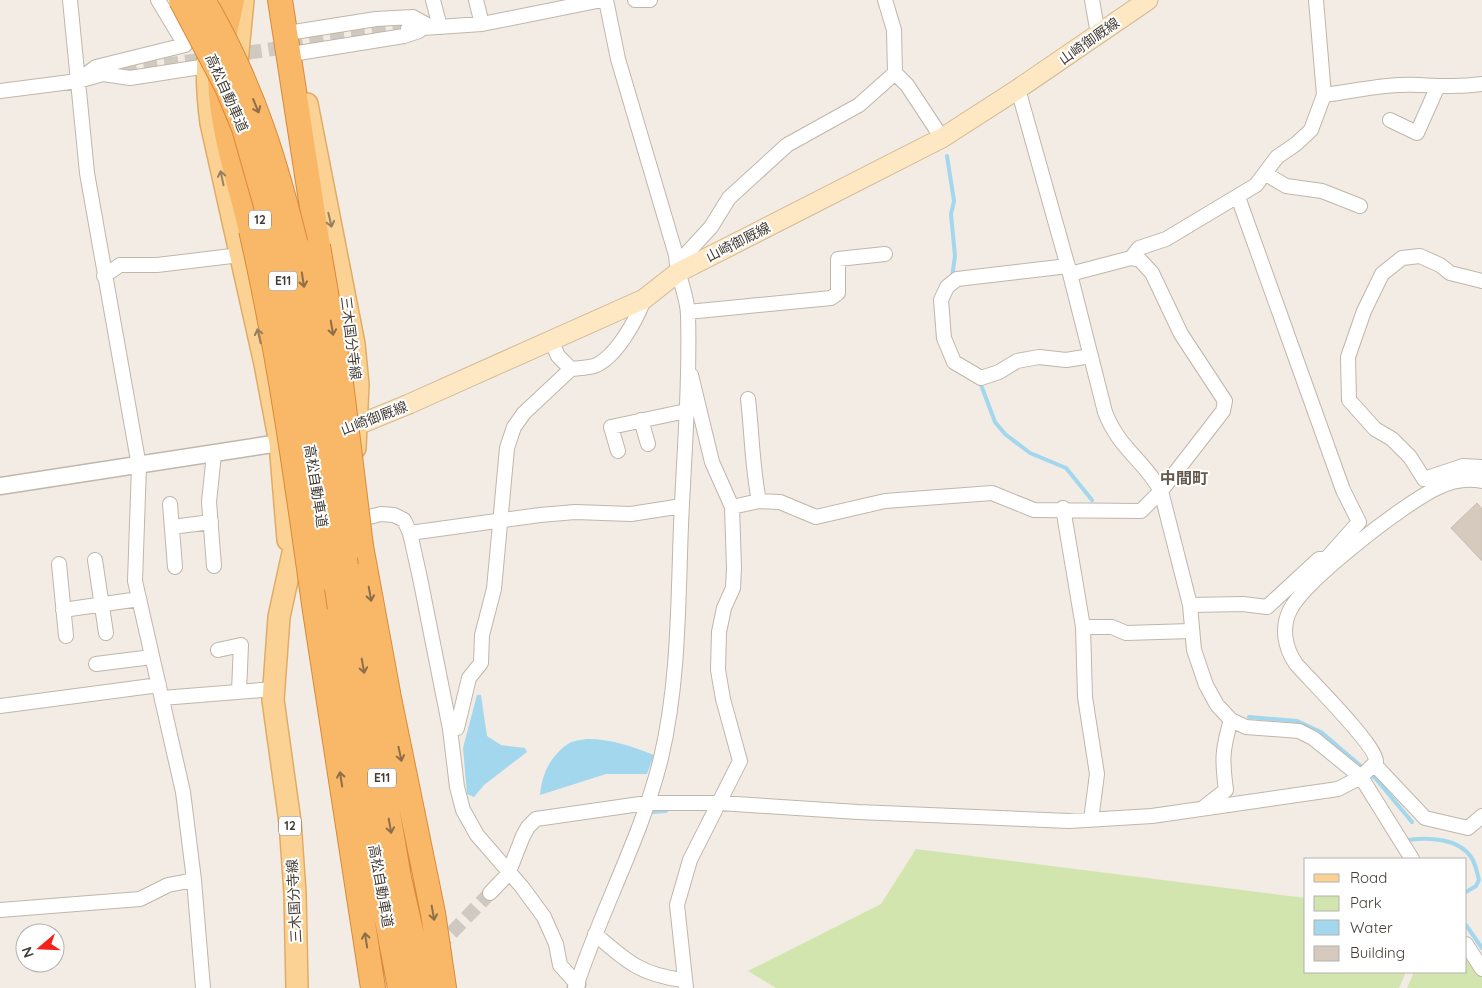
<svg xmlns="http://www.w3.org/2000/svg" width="1482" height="988" viewBox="0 0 1482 988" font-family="Quicksand,'Noto Sans JP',sans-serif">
  <rect width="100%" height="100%" fill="#f2ece4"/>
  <path fill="#d3e5ae" d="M916 849 1306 898V972H1406L1399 988H776L748 971 881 904Z
    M1466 952 1482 974V988H1407L1414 972H1466Z"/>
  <path fill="#a2d7ee" d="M477 695H481L487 736 501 745 525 748 527 752 484 785 474 797 467 794 463 748Z
    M587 739C612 739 631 746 654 755L647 774H606L540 795C542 774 550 756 568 744 573 740 582 740 587 739Z"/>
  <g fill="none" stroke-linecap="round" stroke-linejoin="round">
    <path stroke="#a2d7ee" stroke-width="4" d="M947 156 954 201 951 214 955 256 952 277
      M980 382 995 422 1005 434 1030 453 1066 468 1092 500
      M1249 717 1297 721 1321 732 1376 779 1412 822
      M652 812 666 811
      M1408 840C1428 837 1458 838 1471 857 1476 864 1477 873 1479 880L1476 886 1466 892
      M1466 925 1482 948"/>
  </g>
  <path fill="#d6c9bd" stroke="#cdbdae" d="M1477 503 1482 509V561L1451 528Z"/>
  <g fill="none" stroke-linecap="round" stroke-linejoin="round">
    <path stroke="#cfc9c1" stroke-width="14" stroke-dasharray="14 7" stroke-linecap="butt" d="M123 71 280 48 332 38 408 29
      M437 948 490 893"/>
    <g stroke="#c0b6aa" stroke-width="16">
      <path id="minor" d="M70 0 87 173 139 466 135 581 183 792 194 880 203 988
        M433 0 440 27
        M476 0 482 24
        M635 0H650
        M885 0 894 30 895 73 907 85 942 138
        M1092 0 1098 34
        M408 29 482 24 602 0
        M294 32 376 19 413 17 431 27
        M298 53 404 36 419 31
        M88 73 96 67 185 45 158 0
        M0 91 78 81 103 74 130 78 207 66
        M1324 95C1355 91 1388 83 1420 85 1442 86 1460 87 1482 84
        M1390 120 1417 133 1437 88
        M1266 174 1286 186 1322 191 1360 206
        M1238 197 1343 490 1359 522 1326 559
        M1131 258 1139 248 1166 239 1256 185 1277 157 1296 144 1311 130 1324 95 1316 0
        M677 264 711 227 729 198 787 145 859 105 895 73
        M1068 266 957 279 947 287 941 300 944 338 954 362 981 378 999 372 1017 361 1039 357 1066 360 1091 356
        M104 276 120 265H157L240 255
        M1482 281 1450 273 1440 265 1420 256 1402 258 1382 274 1364 311 1348 357 1349 400 1375 429 1392 439 1410 457 1424 479 1463 466 1482 467
        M688 312 831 298 838 293V259L885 254
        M551 340 558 356 571 369C578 368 587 368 594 366 616 358 637 319 644 299
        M748 399C752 433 752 467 759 501
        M641 420 648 444
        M618 451 611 427 686 411
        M170 504 175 567
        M732 507 759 501 780 502 816 517 885 501 992 493 1034 510 1141 511 1161 491 1223 411 1225 401 1181 334 1152 273 1140 260 1131 258 1070 274
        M1063 508 1083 627 1085 697 1097 774 1091 820
        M353 521 381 514 394 515 404 520 410 533 420 578 450 729 457 787 463 810 477 835 522 887 544 917 556 944 560 965 577 984
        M172 527 211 522
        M410 533 540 515 575 512 631 514 682 506
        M95 560 106 633
        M59 564 66 636
        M214 566 209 502 214 454
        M1190 605 1243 604 1267 607 1319 559H1326L1331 564
        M63 610 139 599
        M1083 627H1112L1126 633 1191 631
        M218 650 241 645 239 691
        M96 664 152 657
        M162 698 274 689
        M0 706 159 685
        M450 729 457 728 469 678 481 663 482 635 494 589 507 448 514 427 524 413 571 369
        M1374 764 1425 818 1468 828 1482 816
        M1203 808 1226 790C1222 760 1222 750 1231 720
        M1412 859 1361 777 1376 762C1378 747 1309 679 1296 664 1285 648 1281 628 1290 610 1306 579 1405 503 1437 488 1451 481 1467 478 1482 481
        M490 893 508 874 523 836 528 827 536 819 647 803H720L858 812 1069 821 1152 816 1338 789 1361 777 1313 738 1299 731 1246 727 1231 720 1217 705 1206 685 1194 650 1190 605 1161 491C1144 460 1119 449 1105 412L1070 274 1018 89
        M0 910 140 899 168 885 194 880
        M595 934C626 961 641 975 683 980
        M1466 944 1482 969
        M577 984C602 908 642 836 661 758 679 682 678 603 681 525 684 455 690 384 688 314 687 294 677 277 676 255L618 59 606 0
        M686 988 677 905 690 860 740 761 723 699 718 670 719 632 724 608 733 588 734 568 732 507 712 462 691 375"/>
    </g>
    <g stroke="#c0b6aa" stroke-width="19">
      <path id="tertiary" d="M0 486 292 441
        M576 988 577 984"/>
    </g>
    <g stroke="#d1ba95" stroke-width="21">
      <path id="secondary" d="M343 431 409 404 644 299 677 273 942 138 1018 89 1148 0"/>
    </g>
    <g stroke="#e0ac65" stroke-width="24">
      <path id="primary" d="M218 0C206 44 205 78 211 123L265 364 280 443 288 540
        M236 72 243 0
        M307 104 354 344 358 385 355 448
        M297 988 295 893 290 822 273 700 279 617 301 516"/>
    </g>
    <g stroke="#d88a38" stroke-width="26">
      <path id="motorway" d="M232 0C227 26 218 53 220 80 222 130 239 181 251 230
        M280 0 318 246
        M361 546 389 698 433 913 444 988
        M346 566 399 878 424 988
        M330 579 379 878 400 988
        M315 611 373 988"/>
    </g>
    <use href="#minor" stroke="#fff" stroke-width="14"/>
    <use href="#tertiary" stroke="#fff" stroke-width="16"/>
    <use href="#secondary" stroke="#fde8c3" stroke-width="19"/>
    <use href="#primary" stroke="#fbd294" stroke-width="21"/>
    <use href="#motorway" stroke="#f9b868" stroke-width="24"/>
    <g stroke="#d88a38" stroke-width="26" stroke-linecap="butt">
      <path id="motorway-bridge" d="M181 0 227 87 244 128 272 227 330 579
        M203 0C254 87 278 169 301 266L346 566
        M251 230C280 356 297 483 315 611
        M318 246 340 375 361 546"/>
    </g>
    <use href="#motorway-bridge" stroke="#f9b868" stroke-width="24"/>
  </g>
  <defs><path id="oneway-shaft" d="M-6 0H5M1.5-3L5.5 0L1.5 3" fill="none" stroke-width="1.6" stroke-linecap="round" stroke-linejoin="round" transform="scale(1.25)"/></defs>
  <g stroke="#8c6e49">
    <use href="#oneway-shaft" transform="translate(256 106) rotate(68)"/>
    <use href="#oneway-shaft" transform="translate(303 280) rotate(81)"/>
    <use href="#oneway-shaft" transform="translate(332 328) rotate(80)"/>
    <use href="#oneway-shaft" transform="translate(370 594) rotate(80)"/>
    <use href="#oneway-shaft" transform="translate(363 666) rotate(80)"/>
    <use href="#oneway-shaft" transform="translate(400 754) rotate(78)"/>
    <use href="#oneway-shaft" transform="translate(341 779) rotate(-99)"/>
    <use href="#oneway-shaft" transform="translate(390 826) rotate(80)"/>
    <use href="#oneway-shaft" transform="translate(433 913) rotate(80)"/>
    <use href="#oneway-shaft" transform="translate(366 940) rotate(-99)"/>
  </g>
  <g stroke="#96805f">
    <use href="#oneway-shaft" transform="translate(222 178) rotate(-102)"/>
    <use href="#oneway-shaft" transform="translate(330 220) rotate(77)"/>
    <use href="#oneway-shaft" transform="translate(259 336) rotate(-103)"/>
  </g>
  <g text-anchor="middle" stroke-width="4" stroke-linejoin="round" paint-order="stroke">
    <g fill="#fff" stroke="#7c7671" stroke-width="1">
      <rect x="249" y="210.5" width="22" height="19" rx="4"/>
      <rect x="269" y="271.5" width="28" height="19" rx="4"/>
      <rect x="368" y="768.5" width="28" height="19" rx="4"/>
      <rect x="279" y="816.5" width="22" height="19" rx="4"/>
    </g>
    <g font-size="12" font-weight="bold" fill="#443c34">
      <text x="260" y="224">12</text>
      <text x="283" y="285">E11</text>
      <text x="382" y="782">E11</text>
      <text x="290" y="830">12</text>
    </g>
    <g font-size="14" fill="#443c34" stroke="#fff">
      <text transform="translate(1089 41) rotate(-35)" y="5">山崎御厩線</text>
      <text transform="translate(227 93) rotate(66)" y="5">高松自動車道</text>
      <text transform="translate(738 242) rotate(-27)" y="5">山崎御厩線</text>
      <text transform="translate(351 338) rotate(83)" y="5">三木国分寺線</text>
      <text transform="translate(374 418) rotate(-21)" y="5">山崎御厩線</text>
      <text transform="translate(316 486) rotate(81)" y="5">高松自動車道</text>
      <text transform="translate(381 886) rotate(80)" y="5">高松自動車道</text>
      <text transform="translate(294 901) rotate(-93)" y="5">三木国分寺線</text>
    </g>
    <g font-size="16" font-weight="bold" fill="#66594c" stroke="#fff">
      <text x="1184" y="484">中間町</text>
    </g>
  </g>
  <rect x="1304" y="858" width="162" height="115" fill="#ffffff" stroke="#b4b1ae"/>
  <rect x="1314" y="874" width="25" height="8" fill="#fbd294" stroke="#b4b1ae"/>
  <text x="1350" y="883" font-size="15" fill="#443c34">Road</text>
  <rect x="1314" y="896" width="25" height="15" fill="#d3e5ae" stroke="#b4b1ae"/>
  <text x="1350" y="908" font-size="15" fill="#443c34">Park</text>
  <rect x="1314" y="920" width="25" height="15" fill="#a2d7ee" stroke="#b4b1ae"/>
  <text x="1350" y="933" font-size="15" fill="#443c34">Water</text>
  <rect x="1314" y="946" width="25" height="15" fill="#d6c9bd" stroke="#b4b1ae"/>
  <text x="1350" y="958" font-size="15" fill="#443c34">Building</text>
  <g transform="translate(40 948) rotate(251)"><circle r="24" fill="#ffffff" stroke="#b4b1ae"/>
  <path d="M0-4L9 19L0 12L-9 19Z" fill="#f3211a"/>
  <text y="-8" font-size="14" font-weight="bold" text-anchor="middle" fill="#443c34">N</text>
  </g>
</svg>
